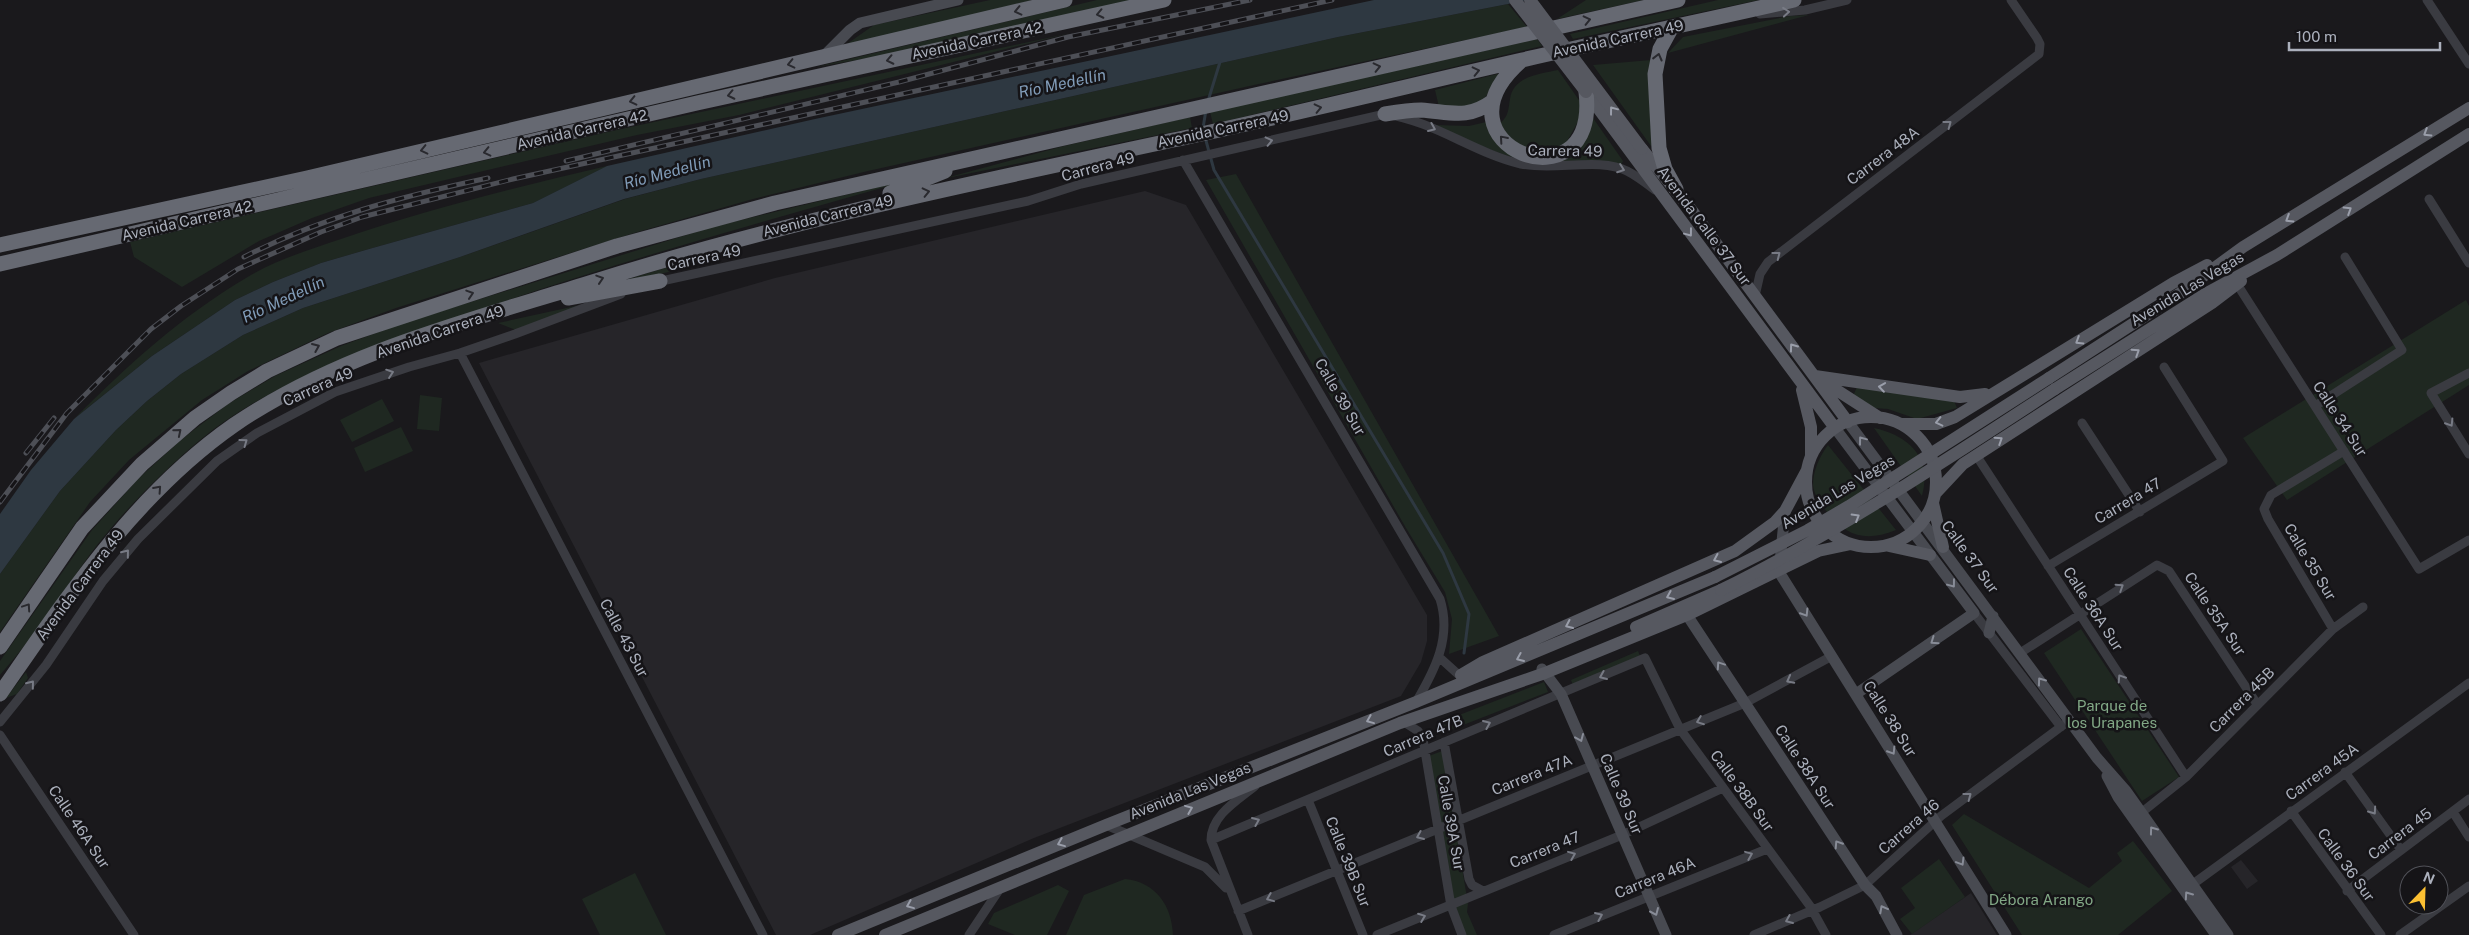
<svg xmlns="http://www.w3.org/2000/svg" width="2469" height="935" viewBox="0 0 2469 935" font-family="'Public Sans',sans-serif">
  <rect width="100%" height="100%" fill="#1a191c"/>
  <path fill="#262529" d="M1145 191 1186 205 1427 615V641L1421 662 1401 696 1034 838 810 935H776L479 363 775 278Z
    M2241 860 2258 881 2247 889 2231 867Z
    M1971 893 1997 935H1910Z"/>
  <path fill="#1f2821" d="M990 0H1033L844 46 874 25Z
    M1097 0H1138L904 52 816 67Z
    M1586 0H1644L1557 19Z
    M1718 0H1759L1573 39 1570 34Z
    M1508 4 1527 27 1254 85 868 171 753 199 634 233 396 308 328 333 248 371 202 400 129 460 90 502 0 632V574L60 491 116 430 147 401 181 374 243 335 303 308 460 257 625 199 701 179 1338 37Z
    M1809 15 1668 53 1683 37 1790 16Z
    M1071 33 739 115 637 135 369 198 312 218 259 241 182 287 134 257 130 242 612 131Z
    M1537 39 1542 46 1213 124 1210 112Z
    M1651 60 1656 146H1651L1593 65Z
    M1558 70 1581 103 1580 118 1565 145 1555 151 1524 149 1511 140 1500 123C1509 116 1508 110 1510 99 1513 76 1540 74 1558 70Z
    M1501 73C1492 81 1491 91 1484 99 1474 111 1453 107 1439 107L1435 90Z
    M1190 117 1192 128 942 179 1064 146Z
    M1593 118 1623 161 1621 165C1594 155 1568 166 1540 163 1503 159 1468 139 1435 125L1469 126 1486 122 1496 141 1504 150 1572 153 1579 149Z
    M607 166 533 203 369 249 321 263 273 282 235 300 152 356 74 419C129 364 179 318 246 278 275 260 309 250 341 239 428 209 517 187 607 166Z
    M1236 174 1499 636 1449 654 1452 619 1445 592 1406 528 1206 180Z
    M920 177C752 225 582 271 418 332 341 361 264 387 200 440 161 473 122 512 91 553 61 594 34 637 0 675V661L92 530 139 478 182 439 228 404 275 376 341 346 403 323 712 227Z
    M681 263 677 270 596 289Z
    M2466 300 2469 306V385L2287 500 2243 438Z
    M585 304 516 330 498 323Z
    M1857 387 1954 401 1957 408 1917 419 1888 409 1874 408 1853 396Z
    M420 395 442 398 439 431 417 429Z
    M382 399 394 421 352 442 340 420Z
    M401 427 413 451 365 472 354 448Z
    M1874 428C1910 436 1932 458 1922 496Z
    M1828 445 1896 530C1866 542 1847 537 1827 512 1821 505 1814 495 1813 485 1813 470 1820 456 1828 445Z
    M2081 629 2179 777 2142 801 2044 653Z
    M1638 651 1640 656 1573 685 1571 680Z
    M26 672 28 678 17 694 6 698Z
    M1544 682 1548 692 1440 734 1436 724Z
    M1445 750 1456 812 1460 856 1468 904 1467 912 1477 935H1462L1451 906 1426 757Z
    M1964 814 2089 888 2122 861 2117 853 2133 841 2172 891 2118 935H2022L1952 825Z
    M1939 859 1965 897 1912 934 1900 919 1915 908 1901 888Z
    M635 873 666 935H600L582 899Z
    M1125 879C1156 882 1172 906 1173 935H1066L1084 895Z
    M1058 885 1069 891 1047 935H1015L988 924 994 913Z"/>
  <path fill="#2e3841" d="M1374 0H1528L1338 37 701 179 624 199 460 257 303 308 243 335 181 374 147 401 116 430 60 491 0 574V514L31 470 74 419 152 356 235 300 273 282 321 263 369 249 533 203 607 166 815 119Z"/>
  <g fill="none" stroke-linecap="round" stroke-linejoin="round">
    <path stroke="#2e3841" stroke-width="3" d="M1208 101 1220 62
      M1203 128 1206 110
      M1205 137 1214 170 1443 553 1469 614 1464 653"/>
    <path stroke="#3a3b41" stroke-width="9" d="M2427 0 2469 64
      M1760 14 1805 10 1847 0
      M1183 160 1440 599C1452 637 1435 670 1416 702
      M2429 199 2469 263
      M657 282 1028 201 1081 184 1385 114C1434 121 1474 153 1521 164 1554 171 1600 157 1627 171 1637 176 1646 183 1655 190
      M2237 284 2419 569 2469 540
      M1755 296 1760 274 1768 262 2039 54 2040 44 2037 38 2011 0
      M460 353 763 935
      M2469 373 2431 393 2469 454
      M2315 406 2402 350 2345 257
      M2082 423 2140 512
      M1976 455 2186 777
      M2048 566 2223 461 2164 367
      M1974 613 2061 727
      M2333 629 2268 519 2264 509 2271 495 2344 451
      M2020 653 2157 565 2169 571 2257 704
      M1439 657 1460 676
      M0 722 46 665 103 581 138 539 217 461 257 433 335 392 409 367 460 353 515 334 621 294
      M1404 722 1418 731 1423 739 1451 906 1462 935
      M0 735 134 935
      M1444 742 1469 879 1472 885 1483 891
      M2345 772 2401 850
      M1308 800 1363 935
      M2291 811 2381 935
      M2453 812 2469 837
      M2141 813 2186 777 2333 629 2363 607
      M1106 825 1205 867 1226 888
      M1211 840 1645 658 1680 729 1810 906 1826 935
      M2193 884 2469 683
      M2347 891 2469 799
      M1238 911 1745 703 1832 656
      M969 935 1001 887
      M1248 935 1211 840C1211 815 1238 800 1255 786
      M1377 935 1622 835 1723 788
      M1554 935 1767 849
      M1754 935 1820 907 1865 885 1941 816 2070 720
      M2400 935 2469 886"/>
    <path stroke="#484a51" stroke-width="11" d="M823 57 850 30 860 23 958 0
      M1848 422 2097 758 2126 791 2228 935
      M1835 428 1974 613 1856 694
      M1785 511 1779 572 2006 935
      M1687 615 1865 885 1876 896 1897 935
      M1989 633 1993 616
      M1542 669 1561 694 1666 935
      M2107 776 2118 797 2216 935"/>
    <path stroke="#565860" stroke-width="12" d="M1586 92 1835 428
      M1642 149 1693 212 1848 422
      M1815 376 1960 397 1985 394
      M2049 378 2179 294 2243 247 2469 108
      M1821 380 1880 418
      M2055 389 2205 294 2277 255 2469 134
      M1802 390 1811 427V456
      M1806 482a65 65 0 1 1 130 0a65 65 0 1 1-130 0Z
      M1901 424H1936L1955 417 2173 283 2207 265
      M1935 494 1963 464 2212 303 2241 281
      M1933 503 1943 547
      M1889 546 1930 555
      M1636 627 1721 590
      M1461 675 1483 662 1735 551 1775 522 1785 511 1807 470
      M838 935 1106 825 1416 702 1715 577
      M885 935 1400 723 1545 673 1687 615 1818 551 1851 544"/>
    <path stroke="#666972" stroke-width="15" d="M1672 27 1660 49 1655 74 1659 148 1665 169 1676 189
      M1522 60C1423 146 1600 212 1586 92
      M1385 114C1397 112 1409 110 1421 110 1451 112 1467 120 1493 101
      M890 193 945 171
      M0 245 307 178 1065 0
      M0 264 697 103 1164 0
      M568 298 660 281
      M0 647 82 528 142 464 195 418 231 393 267 371 337 338 617 246 775 203 1678 0
      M0 694C68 596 135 494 234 425 338 354 464 322 583 285 783 221 988 180 1192 136 1303 112 1412 85 1522 60 1613 39 1704 21 1794 0"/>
    <g stroke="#4d4f56" stroke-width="5">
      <path id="rail" d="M566 161 899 82 1068 37 1250 0
        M244 257C322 217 403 196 488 178
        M26 453 54 418
        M0 502 67 413 151 329 181 306 238 269 321 232 362 217 513 179 1332 0"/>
    </g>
    <use href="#rail" stroke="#151417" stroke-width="3" stroke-dasharray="9" stroke-linecap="butt"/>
    <path stroke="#565860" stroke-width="12" d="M1515 0 1586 92
      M1530 0 1642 149
      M1715 577 1808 530 1849 506 2049 378
      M1721 590C1838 532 1946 460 2055 389"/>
  </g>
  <defs><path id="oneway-chevron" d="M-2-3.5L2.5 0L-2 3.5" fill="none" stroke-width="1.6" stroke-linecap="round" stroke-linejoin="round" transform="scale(1.25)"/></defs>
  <g stroke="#29292e">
    <use href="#oneway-chevron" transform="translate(1018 11) rotate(167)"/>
    <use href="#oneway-chevron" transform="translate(1100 14) rotate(168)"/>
    <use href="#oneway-chevron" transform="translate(1587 20) rotate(-13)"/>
    <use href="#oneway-chevron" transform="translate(1658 57) rotate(-76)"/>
    <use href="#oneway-chevron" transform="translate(890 60) rotate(168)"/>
    <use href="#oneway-chevron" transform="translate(791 64) rotate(167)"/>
    <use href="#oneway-chevron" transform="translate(1377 67) rotate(-13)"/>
    <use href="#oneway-chevron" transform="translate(1476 71) rotate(-13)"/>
    <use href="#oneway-chevron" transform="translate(731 95) rotate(168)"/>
    <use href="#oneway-chevron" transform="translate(633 101) rotate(167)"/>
    <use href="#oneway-chevron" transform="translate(1318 108) rotate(-13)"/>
    <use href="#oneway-chevron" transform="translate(1503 139) rotate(-131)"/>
    <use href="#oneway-chevron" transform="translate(424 150) rotate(167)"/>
    <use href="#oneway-chevron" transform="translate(487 152) rotate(167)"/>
    <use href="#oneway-chevron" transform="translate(926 192) rotate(-13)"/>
    <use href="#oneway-chevron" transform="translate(600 279) rotate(-18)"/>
    <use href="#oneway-chevron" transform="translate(470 294) rotate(-18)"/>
    <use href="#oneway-chevron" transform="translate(316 347) rotate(-23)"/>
    <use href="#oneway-chevron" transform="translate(178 432) rotate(-40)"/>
    <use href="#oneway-chevron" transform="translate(158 489) rotate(-48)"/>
    <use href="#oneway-chevron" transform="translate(27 607) rotate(-56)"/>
  </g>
  <g stroke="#787b85">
    <use href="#oneway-chevron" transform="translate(1786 12) rotate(-5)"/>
    <use href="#oneway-chevron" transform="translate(1948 124) rotate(-37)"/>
    <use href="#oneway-chevron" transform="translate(1432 128) rotate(23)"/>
    <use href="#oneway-chevron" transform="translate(1269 141) rotate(-13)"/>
    <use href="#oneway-chevron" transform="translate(1621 169) rotate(20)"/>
    <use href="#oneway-chevron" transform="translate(1777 255) rotate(-38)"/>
    <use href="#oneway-chevron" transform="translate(390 373) rotate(-19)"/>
    <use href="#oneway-chevron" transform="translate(2450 423) rotate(58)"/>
    <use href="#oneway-chevron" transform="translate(244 442) rotate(-36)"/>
    <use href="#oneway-chevron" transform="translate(126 553) rotate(-51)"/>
    <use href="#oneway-chevron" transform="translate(2120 587) rotate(-33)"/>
    <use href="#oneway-chevron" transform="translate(1603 676) rotate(157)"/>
    <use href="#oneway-chevron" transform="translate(2121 678) rotate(-123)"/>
    <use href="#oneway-chevron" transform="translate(1790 680) rotate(152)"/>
    <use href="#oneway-chevron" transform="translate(31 684) rotate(-51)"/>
    <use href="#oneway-chevron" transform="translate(1700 721) rotate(159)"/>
    <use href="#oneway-chevron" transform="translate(1487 724) rotate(-23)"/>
    <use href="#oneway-chevron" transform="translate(1968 796) rotate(-37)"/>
    <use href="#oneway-chevron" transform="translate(2373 811) rotate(55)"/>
    <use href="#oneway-chevron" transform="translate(1256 821) rotate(-23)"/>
    <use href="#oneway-chevron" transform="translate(1420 836) rotate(157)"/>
    <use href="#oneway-chevron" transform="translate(1572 855) rotate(-22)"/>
    <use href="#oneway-chevron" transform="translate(1749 855) rotate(-22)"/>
    <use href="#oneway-chevron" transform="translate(1270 898) rotate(158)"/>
    <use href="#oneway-chevron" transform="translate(1599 916) rotate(-23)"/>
    <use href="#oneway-chevron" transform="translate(1422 917) rotate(-21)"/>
    <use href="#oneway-chevron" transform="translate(1789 920) rotate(157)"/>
  </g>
  <g stroke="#9a9eaa">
    <use href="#oneway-chevron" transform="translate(1613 110) rotate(-127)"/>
    <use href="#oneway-chevron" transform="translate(2427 133) rotate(148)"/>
    <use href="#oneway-chevron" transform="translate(2348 210) rotate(-32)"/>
    <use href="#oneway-chevron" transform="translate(2289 219) rotate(148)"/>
    <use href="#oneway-chevron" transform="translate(1689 233) rotate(53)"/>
    <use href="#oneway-chevron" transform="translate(2079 341) rotate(148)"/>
    <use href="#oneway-chevron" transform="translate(1793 347) rotate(-126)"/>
    <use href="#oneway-chevron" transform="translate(2136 352) rotate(-33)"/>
    <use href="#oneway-chevron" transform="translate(1882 387) rotate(-172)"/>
    <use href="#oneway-chevron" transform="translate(1939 422) rotate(167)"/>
    <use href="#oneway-chevron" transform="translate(1999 440) rotate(-33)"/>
    <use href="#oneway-chevron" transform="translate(1856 517) rotate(-31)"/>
    <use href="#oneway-chevron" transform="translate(1717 559) rotate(156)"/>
    <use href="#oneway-chevron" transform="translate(1670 596) rotate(157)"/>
    <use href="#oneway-chevron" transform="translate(1569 625) rotate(156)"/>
    <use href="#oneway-chevron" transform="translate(1520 658) rotate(157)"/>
    <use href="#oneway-chevron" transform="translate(1370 720) rotate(158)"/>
    <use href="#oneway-chevron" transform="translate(1189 809) rotate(-22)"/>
    <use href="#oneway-chevron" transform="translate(1061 843) rotate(158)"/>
    <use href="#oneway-chevron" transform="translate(910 905) rotate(158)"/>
  </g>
  <g stroke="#888c97">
    <use href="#oneway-chevron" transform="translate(1862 440) rotate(-127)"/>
    <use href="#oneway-chevron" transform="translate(1952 584) rotate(53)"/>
    <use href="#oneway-chevron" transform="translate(1805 613) rotate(58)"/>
    <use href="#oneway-chevron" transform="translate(1934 641) rotate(145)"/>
    <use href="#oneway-chevron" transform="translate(1720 665) rotate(-124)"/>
    <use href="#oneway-chevron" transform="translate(2041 681) rotate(-126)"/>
    <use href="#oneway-chevron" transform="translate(1580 738) rotate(67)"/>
    <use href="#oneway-chevron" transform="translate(1892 751) rotate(58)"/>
    <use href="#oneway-chevron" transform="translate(2153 830) rotate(-126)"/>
    <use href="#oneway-chevron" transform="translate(1838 844) rotate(-123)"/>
    <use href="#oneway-chevron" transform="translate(1961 862) rotate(59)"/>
    <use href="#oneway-chevron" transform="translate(2188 895) rotate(-125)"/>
    <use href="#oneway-chevron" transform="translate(1883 909) rotate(-118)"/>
    <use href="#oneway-chevron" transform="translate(1655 912) rotate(66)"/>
  </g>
  <g text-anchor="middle" stroke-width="5" stroke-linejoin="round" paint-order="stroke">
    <g font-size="15" fill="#abb0bc" stroke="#151417">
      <text transform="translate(1618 39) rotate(-12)" y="5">Avenida Carrera 49</text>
      <text transform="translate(977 41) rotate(-12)" y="5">Avenida Carrera 42</text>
      <text transform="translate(1223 129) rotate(-12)" y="5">Avenida Carrera 49</text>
      <text transform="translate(582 130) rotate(-13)" y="5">Avenida Carrera 42</text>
      <text transform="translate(1565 151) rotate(1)" y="5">Carrera 49</text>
      <text transform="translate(1883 156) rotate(-37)" y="5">Carrera 48A</text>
      <text transform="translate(1098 167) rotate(-15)" y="5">Carrera 49</text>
      <text transform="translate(828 216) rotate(-14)" y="5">Avenida Carrera 49</text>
      <text transform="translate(187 221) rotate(-13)" y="5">Avenida Carrera 42</text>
      <text transform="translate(1704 226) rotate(53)" y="5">Avenida Calle 37 Sur</text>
      <text transform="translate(704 258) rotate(-12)" y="5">Carrera 49</text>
      <text transform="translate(2187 289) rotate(-31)" y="5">Avenida Las Vegas</text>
      <text transform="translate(440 332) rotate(-19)" y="5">Avenida Carrera 49</text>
      <text transform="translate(318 387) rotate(-24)" y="5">Carrera 49</text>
      <text transform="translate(1340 397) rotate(60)" y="5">Calle 39 Sur</text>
      <text transform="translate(2340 419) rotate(57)" y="5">Calle 34 Sur</text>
      <text transform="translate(1838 492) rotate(-31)" y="5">Avenida Las Vegas</text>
      <text transform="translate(2128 501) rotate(-31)" y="5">Carrera 47</text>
      <text transform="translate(1970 557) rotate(54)" y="5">Calle 37 Sur</text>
      <text transform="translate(2310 562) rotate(59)" y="5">Calle 35 Sur</text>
      <text transform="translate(80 585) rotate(-53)" y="5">Avenida Carrera 49</text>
      <text transform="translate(2093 609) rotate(57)" y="5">Calle 36A Sur</text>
      <text transform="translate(2215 614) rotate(56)" y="5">Calle 35A Sur</text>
      <text transform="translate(624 638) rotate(62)" y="5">Calle 43 Sur</text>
      <text transform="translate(2242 700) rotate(-45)" y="5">Carrera 45B</text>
      <text transform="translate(1890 719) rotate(58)" y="5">Calle 38 Sur</text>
      <text transform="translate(1423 736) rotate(-23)" y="5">Carrera 47B</text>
      <text transform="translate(1805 767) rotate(57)" y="5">Calle 38A Sur</text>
      <text transform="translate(2322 772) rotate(-36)" y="5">Carrera 45A</text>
      <text transform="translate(1532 775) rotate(-22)" y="5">Carrera 47A</text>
      <text transform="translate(1190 791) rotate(-22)" y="5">Avenida Las Vegas</text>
      <text transform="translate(1742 791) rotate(54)" y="5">Calle 38B Sur</text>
      <text transform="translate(1621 794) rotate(67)" y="5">Calle 39 Sur</text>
      <text transform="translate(1451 823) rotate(80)" y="5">Calle 39A Sur</text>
      <text transform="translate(79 827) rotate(56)" y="5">Calle 46A Sur</text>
      <text transform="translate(1909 827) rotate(-41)" y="5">Carrera 46</text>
      <text transform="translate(2400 834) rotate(-37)" y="5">Carrera 45</text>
      <text transform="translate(1545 850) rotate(-22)" y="5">Carrera 47</text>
      <text transform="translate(1348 862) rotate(68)" y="5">Calle 39B Sur</text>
      <text transform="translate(2346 865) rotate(54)" y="5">Calle 36 Sur</text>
      <text transform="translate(1655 878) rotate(-22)" y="5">Carrera 46A</text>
    </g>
    <g font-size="15" fill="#82a886" stroke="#151417">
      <text x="2112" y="711">Parque de<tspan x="2112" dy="17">los Urapanes</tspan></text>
      <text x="2041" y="905">Débora Arango</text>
    </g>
    <g font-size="16" font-style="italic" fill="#819cb8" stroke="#151417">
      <text transform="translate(1062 83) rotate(-12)" y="6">Río Medellín</text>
      <text transform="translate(667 172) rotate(-15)" y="6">Río Medellín</text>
      <text transform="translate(283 299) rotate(-25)" y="6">Río Medellín</text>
    </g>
  </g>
  <g transform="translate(2424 890) rotate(23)"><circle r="24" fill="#151417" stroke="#515259"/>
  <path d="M0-4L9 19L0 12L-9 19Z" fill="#fcc032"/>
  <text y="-8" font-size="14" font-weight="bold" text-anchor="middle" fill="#abb0bc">N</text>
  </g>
  <path d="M2289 42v8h151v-8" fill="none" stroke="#abb0bc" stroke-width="2.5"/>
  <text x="2296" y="42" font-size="15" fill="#abb0bc" stroke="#151417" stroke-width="4" paint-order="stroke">100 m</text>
</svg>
